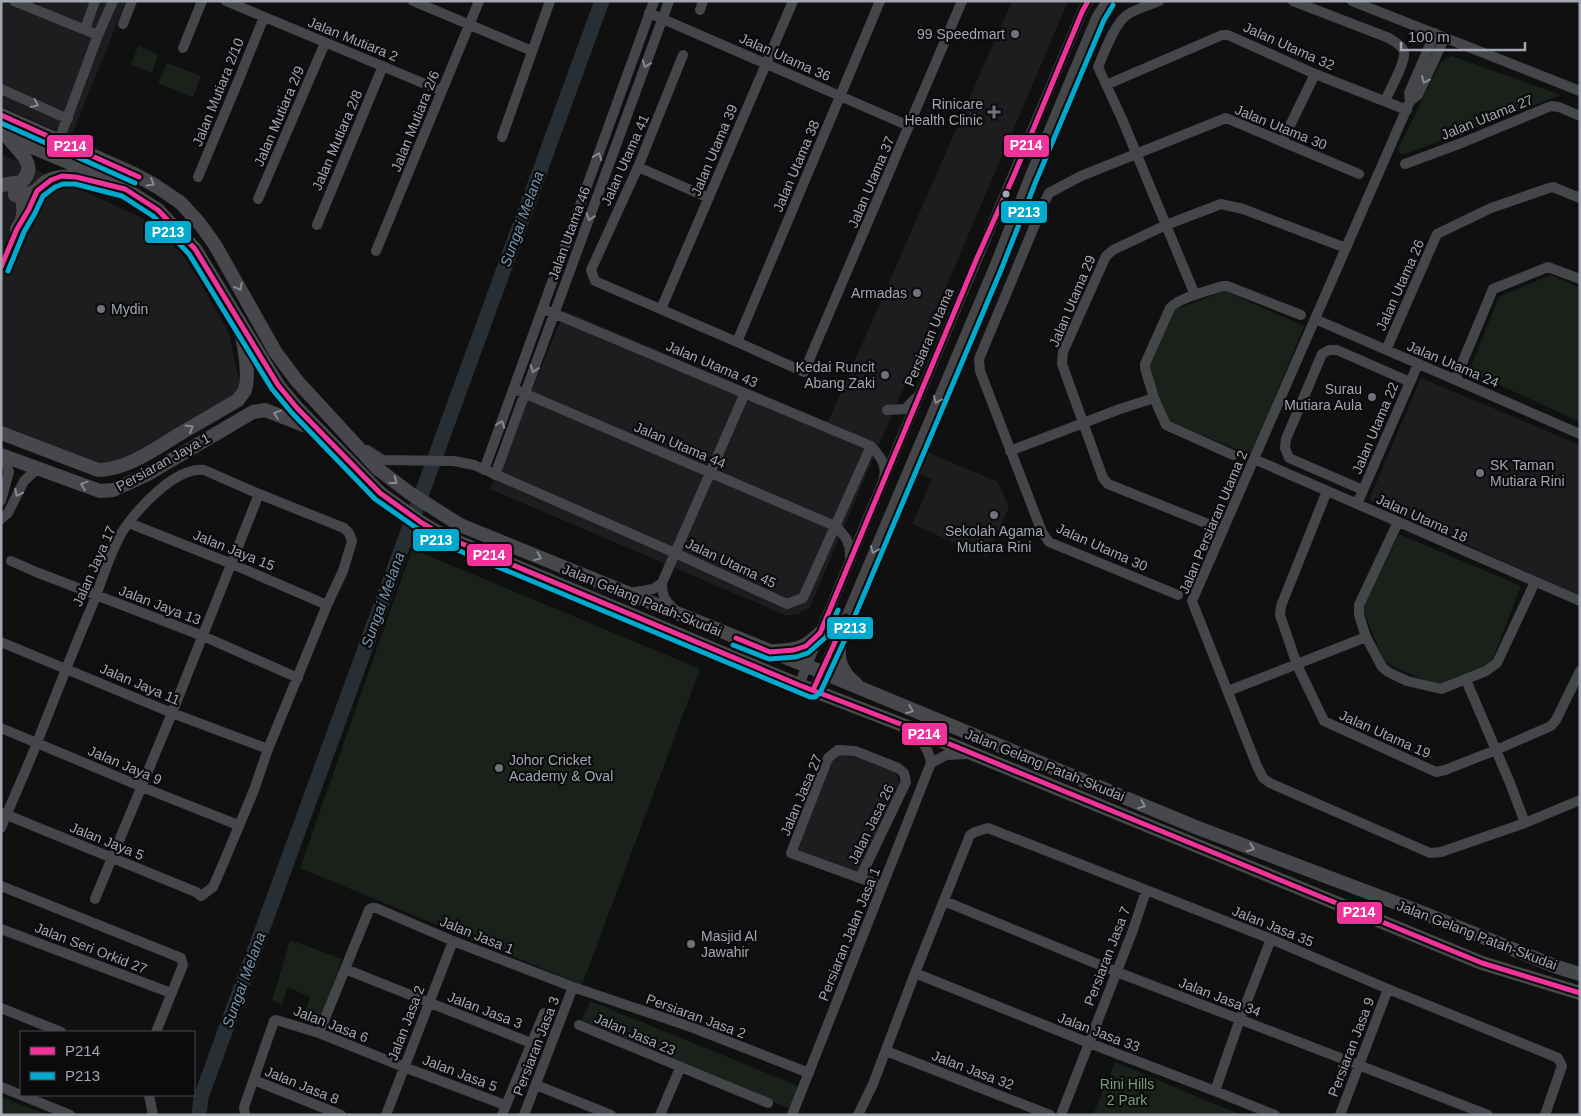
<svg xmlns="http://www.w3.org/2000/svg" width="1581" height="1116" viewBox="0 0 1581 1116" font-family="Helvetica,sans-serif">
  <rect width="100%" height="100%" fill="#101011"/>
  <path fill="#1d1d1f" d="M1 1H21L37 8 40 1H126L71 137 1 106Z
    M1012 1H1068L810 607 797 615H785L490 489 565 311 828 422Z
    M1 154 132 213 148 222 181 253 197 277 229 333 240 385 235 398 110 471 1 431Z
    M1421 378 1580 445V596L1369 500Z
    M922 450 998 482 1009 507 987 557 912 524 932 479 914 471Z
    M841 752 895 772 900 784 857 876 795 850 831 758Z"/>
  <path fill="#1a211b" d="M138 46 158 54 152 73 131 65Z
    M1452 56 1561 95 1406 154H1401L1398 149 1441 62Z
    M167 63 201 76 193 97 158 83Z
    M1551 275 1580 288V422L1469 371 1499 297Z
    M1225 291 1304 326 1251 455 1169 422 1148 368 1173 310Z
    M1399 534 1521 586 1491 663 1437 686 1384 662 1362 607Z
    M412 549 700 669 582 985 300 868Z
    M290 940 342 959 319 1023 304 1017 310 997 288 987 282 1004 272 1001Z
    M590 1001 798 1086 790 1109 582 1020Z
    M1115 1062 1241 1115H1093Z
    M1 1097 48 1115H1Z"/>
  <g fill="none" stroke-linecap="round" stroke-linejoin="round">
    <path stroke="#272e34" stroke-width="15" d="M199 1115 201 1097 602 1"/>
    <path stroke="#454649" stroke-width="10" d="M14 1 98 35
      M226 1 442 91
      M413 1 532 51
      M1159 1C1150 5 1139 8 1130 13 1115 21 1105 51 1098 67L1122 119 1195 295
      M1293 1 1389 38C1395 42 1402 45 1404 52 1406 62 1389 91 1385 101
      M1352 1 1580 91
      M700 10 703 1
      M649 13 909 126
      M123 24 132 1
      M85 29 95 1
      M1445 37 1418 95 1410 101 1192 601 1257 766 1263 778 1270 783 1430 853 1441 852 1525 823 1580 800
      M183 48 202 1
      M683 55 638 167 591 270 595 281 737 342 804 372 962 1
      M1106 85 1222 35H1228L1315 74 1407 110
      M1 89 68 119
      M1410 101 1409 93 1435 33
      M502 137 550 1
      M59 140 98 35 113 1
      M1282 142 1315 74
      M1405 164 1464 142 1551 106 1559 107 1580 116
      M638 167 709 198
      M198 177 237 84 264 17
      M258 199 325 43
      M317 225 383 66
      M376 251 479 1
      M1 268C8 253 24 220 21 205 21 199 16 195 13 192
      M661 309 793 1
      M548 311 871 446C879 455 887 464 884 477
      M1315 319 1580 434
      M737 342 880 1
      M1386 350 1437 234 1491 208 1549 188 1553 187 1580 198
      M1455 380 1493 289 1548 267 1580 279
      M519 391 835 526C845 535 851 543 850 557
      M887 410 905 409 916 398
      M367 450 383 460 454 461 474 465 675 553 787 604 803 598 871 446
      M1010 451 1120 409 1154 398
      M1233 455 1166 425 1154 398 1145 368V364L1170 308C1180 297 1208 291 1223 286H1227L1301 315
      M1254 459 1580 601
      M484 470 654 1
      M495 475 669 1
      M1363 490 1289 458 1285 448 1286 439 1322 354 1329 350H1337L1410 382
      M1327 491 1281 606 1280 615 1297 665 1324 721 1436 772 1445 770 1496 750 1551 726 1556 720 1580 671
      M1 501 9 472 4 456
      M1357 504 1418 364
      M1 519 8 513 24 481 37 469
      M1398 522 1359 605V615L1366 637 1382 667 1388 672 1407 681 1441 689 1486 671 1497 663 1535 582
      M129 523 232 564 327 605
      M1223 530 1108 484 1103 478 1062 364 1063 352 1084 305 1106 256 1113 250 1166 225 1221 204 1243 209 1346 248
      M11 561 36 572 203 636 298 678
      M630 593 653 589 662 583
      M1178 595 1049 542 1042 532 980 371 979 359 1044 203 1049 193 1081 176 1226 118 1359 174
      M675 610C665 601 662 596 662 583L745 393
      M1 642 172 713 268 749
      M1466 680 1510 783 1525 823
      M799 685C890 459 988 237 1082 12L1088 1
      M813 690 839 634 994 267 1029 178 1097 16 1107 1
      M1228 691 1366 637
      M1 728 142 787 238 825
      M911 730C922 741 928 747 931 763
      M931 763 946 755 968 754
      M1 813 7 815 196 892 201 896 213 887 223 864 254 790 268 749 327 605 343 571 352 541 349 533 344 528 259 494 204 470C175 467 137 509 122 532 109 555 102 581 92 606 73 650 56 695 38 740 27 769 13 798 1 828
      M860 878 906 782 904 773 898 768 855 751 838 750 828 758 791 853 882 886
      M1 886 181 958 183 965 156 1032
      M95 899 172 713 259 494
      M944 901 1117 972 1488 1115
      M1 929 171 993
      M345 969 531 1043
      M915 973 1089 1043 1215 1091 1275 1115
      M1 1008 61 1032
      M579 1025 768 1103
      M319 1033 369 910 372 908H376L453 941 573 987 691 1027 809 1073
      M886 1051 1050 1115
      M254 1080 341 1115
      M536 1085 611 1115
      M1 1087 70 1115
      M1215 1091 1240 1019 1271 939
      M149 1095 153 1115
      M245 1115 244 1107 274 1021 276 1020 319 1033 404 1067 505 1105
      M386 1115 453 941
      M502 1115 544 1013
      M524 1115 573 987
      M660 1115 680 1068
      M792 1115 931 763
      M858 1115 873 1084 915 973 970 835 975 832 988 828 1271 939 1388 989 1558 1058 1562 1066 1545 1115
      M1061 1115 1133 930 1146 891
      M1340 1115 1388 989"/>
    <path stroke="#47484b" stroke-width="14" d="M1 115 134 174 156 186 181 203 200 224 215 245 276 353 297 381 378 469 411 494 460 525 807 666 1198 828 1423 913 1557 967 1580 974
      M1 134 87 170 125 189 158 210 195 249 278 385 297 408 380 493 422 523 446 537 799 685 908 727 1482 963 1580 993
      M2 185 21 182C39 167 20 152 9 139
      M15 195H24L37 191
      M17 229C21 222 26 215 29 208 32 203 34 195 37 190 53 169 80 178 100 183
      M1 433 98 470C126 470 155 449 178 435 198 423 218 412 238 400 240 397 243 393 245 390 250 374 244 347 241 330
      M1 455 100 491 113 490 146 475 253 412 265 410 314 429
      M839 634C838 656 837 669 856 684
      M775 651C798 650 803 649 820 633"/>
    <g stroke="#0b0b0c" stroke-width="9">
      <path id="bus-1" d="M1 115 139 177
        M1 267 17 229 29 209 37 191 51 180 62 176 76 177 125 189 158 210 195 249 278 385 297 408 380 493 422 523 446 537 799 685 908 727 1482 963 1580 993
        M736 638 770 652 794 650 806 646 820 633 977 258 1015 173 1082 12 1088 1
        M813 690 846 618"/>
    </g>
    <g stroke="#0b0b0c" stroke-width="9">
      <path id="bus-2" d="M1 123 135 183
        M8 271 24 232 35 213 43 196 55 187 63 184H75L122 196 153 216 189 254 272 389 292 413 375 499 418 529 443 544 810 697H815L820 693 846 637 1001 270 1036 181 1104 20 1113 5
        M733 645 769 659 796 657 808 653 826 637 838 610"/>
    </g>
    <use href="#bus-1" stroke="#ef339a" stroke-width="5"/>
    <use href="#bus-2" stroke="#00a9ce" stroke-width="5"/>
  </g>
  <defs><path id="oneway-chevron" d="M-2-3.5L2.5 0L-2 3.5" fill="none" stroke-width="1.6" stroke-linecap="round" stroke-linejoin="round" transform="scale(1.25)"/></defs>
  <g stroke="#858992">
    <use href="#oneway-chevron" transform="translate(646 64) rotate(110)"/>
    <use href="#oneway-chevron" transform="translate(1425 80) rotate(114)"/>
    <use href="#oneway-chevron" transform="translate(35 104) rotate(24)"/>
    <use href="#oneway-chevron" transform="translate(598 156) rotate(-70)"/>
    <use href="#oneway-chevron" transform="translate(590 217) rotate(110)"/>
    <use href="#oneway-chevron" transform="translate(534 369) rotate(110)"/>
    <use href="#oneway-chevron" transform="translate(937 400) rotate(113)"/>
    <use href="#oneway-chevron" transform="translate(501 424) rotate(-70)"/>
    <use href="#oneway-chevron" transform="translate(18 493) rotate(117)"/>
    <use href="#oneway-chevron" transform="translate(874 550) rotate(113)"/>
  </g>
  <g stroke="#868a93">
    <use href="#oneway-chevron" transform="translate(151 183) rotate(30)"/>
    <use href="#oneway-chevron" transform="translate(239 287) rotate(61)"/>
    <use href="#oneway-chevron" transform="translate(277 414) rotate(-159)"/>
    <use href="#oneway-chevron" transform="translate(190 428) rotate(-31)"/>
    <use href="#oneway-chevron" transform="translate(394 481) rotate(37)"/>
    <use href="#oneway-chevron" transform="translate(84 485) rotate(-161)"/>
    <use href="#oneway-chevron" transform="translate(538 557) rotate(22)"/>
    <use href="#oneway-chevron" transform="translate(910 710) rotate(22)"/>
    <use href="#oneway-chevron" transform="translate(1142 805) rotate(22)"/>
    <use href="#oneway-chevron" transform="translate(1251 848) rotate(21)"/>
  </g>
  <g fill="#6e727a" stroke="#0b0b0c" stroke-width="2">
    <circle cx="1015" cy="34" r="5"/>
    <path d="M991.5 104.5h5v5h5v5h-5v5h-5v-5h-5v-5h5z"/>
    <circle cx="917" cy="293" r="5"/>
    <circle cx="101" cy="309" r="5"/>
    <circle cx="885" cy="375" r="5"/>
    <circle cx="1372" cy="397" r="5"/>
    <circle cx="1480" cy="473" r="5"/>
    <circle cx="994" cy="515" r="5"/>
    <circle cx="499" cy="768" r="5"/>
    <circle cx="691" cy="944" r="5"/>
  </g>
  <circle fill="#a1a6b2" stroke="#0b0b0c" stroke-width="2" cx="1006" cy="194" r="4.5"/>
  <g text-anchor="middle" stroke-width="4.5" stroke-linejoin="round" paint-order="stroke">
    <g font-size="14" fill="#a1a6b2" stroke="#0b0b0c" text-anchor="end">
      <text x="1005" y="39">99 Speedmart</text>
      <text x="983" y="109">Rinicare<tspan x="983" dy="16">Health Clinic</tspan></text>
      <text x="907" y="298">Armadas</text>
      <text x="111" y="314" text-anchor="start">Mydin</text>
      <text x="875" y="372">Kedai Runcit<tspan x="875" dy="16">Abang Zaki</tspan></text>
      <text x="1362" y="394">Surau<tspan x="1362" dy="16">Mutiara Aula</tspan></text>
      <text x="1490" y="470" text-anchor="start">SK Taman<tspan x="1490" dy="16">Mutiara Rini</tspan></text>
      <text x="994" y="536" text-anchor="middle">Sekolah Agama<tspan x="994" dy="16">Mutiara Rini</tspan></text>
      <text x="509" y="765" text-anchor="start">Johor Cricket<tspan x="509" dy="16">Academy &amp; Oval</tspan></text>
      <text x="701" y="941" text-anchor="start">Masjid Al<tspan x="701" dy="16">Jawahir</tspan></text>
    </g>
    <g font-size="14" fill="#a1a6b2" stroke="#0b0b0c">
      <text transform="translate(353 39) rotate(22)" y="5">Jalan Mutiara 2</text>
      <text transform="translate(1289 46) rotate(24)" y="5">Jalan Utama 32</text>
      <text transform="translate(785 57) rotate(24)" y="5">Jalan Utama 36</text>
      <text transform="translate(218 92) rotate(-68)" y="5">Jalan Mutiara 2/10</text>
      <text transform="translate(279 116) rotate(-67)" y="5">Jalan Mutiara 2/9</text>
      <text transform="translate(1487 117) rotate(-22)" y="5">Jalan Utama 27</text>
      <text transform="translate(415 121) rotate(-68)" y="5">Jalan Mutiara 2/6</text>
      <text transform="translate(1281 127) rotate(22)" y="5">Jalan Utama 30</text>
      <text transform="translate(337 140) rotate(-67)" y="5">Jalan Mutiara 2/8</text>
      <text transform="translate(714 150) rotate(-67)" y="5">Jalan Utama 39</text>
      <text transform="translate(625 160) rotate(-66)" y="5">Jalan Utama 41</text>
      <text transform="translate(796 166) rotate(-67)" y="5">Jalan Utama 38</text>
      <text transform="translate(871 182) rotate(-67)" y="5">Jalan Utama 37</text>
      <text transform="translate(569 233) rotate(-70)" y="5">Jalan Utama 46</text>
      <text transform="translate(1400 285) rotate(-66)" y="5">Jalan Utama 26</text>
      <text transform="translate(1072 301) rotate(-67)" y="5">Jalan Utama 29</text>
      <text transform="translate(929 337) rotate(-67)" y="5">Persiaran Utama</text>
      <text transform="translate(712 364) rotate(23)" y="5">Jalan Utama 43</text>
      <text transform="translate(1453 364) rotate(23)" y="5">Jalan Utama 24</text>
      <text transform="translate(1375 428) rotate(-67)" y="5">Jalan Utama 22</text>
      <text transform="translate(680 445) rotate(23)" y="5">Jalan Utama 44</text>
      <text transform="translate(163 462) rotate(-29)" y="5">Persiaran Jaya 1</text>
      <text transform="translate(1422 518) rotate(24)" y="5">Jalan Utama 18</text>
      <text transform="translate(1213 522) rotate(-67)" y="5">Jalan Persiaran Utama 2</text>
      <text transform="translate(1102 547) rotate(24)" y="5">Jalan Utama 30</text>
      <text transform="translate(234 550) rotate(22)" y="5">Jalan Jaya 15</text>
      <text transform="translate(731 563) rotate(25)" y="5">Jalan Utama 45</text>
      <text transform="translate(94 566) rotate(-66)" y="5">Jalan Jaya 17</text>
      <text transform="translate(642 600) rotate(22)" y="5">Jalan Gelang Patah-Skudai</text>
      <text transform="translate(160 605) rotate(21)" y="5">Jalan Jaya 13</text>
      <text transform="translate(140 684) rotate(23)" y="5">Jalan Jaya 11</text>
      <text transform="translate(1385 734) rotate(24)" y="5">Jalan Utama 19</text>
      <text transform="translate(125 765) rotate(23)" y="5">Jalan Jaya 9</text>
      <text transform="translate(1045 765) rotate(22)" y="5">Jalan Gelang Patah-Skudai</text>
      <text transform="translate(801 795) rotate(-67)" y="5">Jalan Jasa 27</text>
      <text transform="translate(871 824) rotate(-64)" y="5">Jalan Jasa 26</text>
      <text transform="translate(107 841) rotate(22)" y="5">Jalan Jaya 5</text>
      <text transform="translate(1273 926) rotate(22)" y="5">Jalan Jasa 35</text>
      <text transform="translate(849 934) rotate(-68)" y="5">Persiaran Jalan Jasa 1</text>
      <text transform="translate(477 935) rotate(22)" y="5">Jalan Jasa 1</text>
      <text transform="translate(1477 935) rotate(21)" y="5">Jalan Gelang Patah-Skudai</text>
      <text transform="translate(91 948) rotate(21)" y="5">Jalan Seri Orkid 27</text>
      <text transform="translate(1107 956) rotate(-69)" y="5">Persiaran Jasa 7</text>
      <text transform="translate(1220 997) rotate(21)" y="5">Jalan Jasa 34</text>
      <text transform="translate(485 1010) rotate(21)" y="5">Jalan Jasa 3</text>
      <text transform="translate(696 1016) rotate(20)" y="5">Persiaran Jasa 2</text>
      <text transform="translate(406 1023) rotate(-69)" y="5">Jalan Jasa 2</text>
      <text transform="translate(331 1024) rotate(21)" y="5">Jalan Jasa 6</text>
      <text transform="translate(1099 1032) rotate(21)" y="5">Jalan Jasa 33</text>
      <text transform="translate(635 1034) rotate(23)" y="5">Jalan Jasa 23</text>
      <text transform="translate(536 1046) rotate(-69)" y="5">Persiaran Jasa 3</text>
      <text transform="translate(1351 1047) rotate(-69)" y="5">Persiaran Jasa 9</text>
      <text transform="translate(973 1070) rotate(21)" y="5">Jalan Jasa 32</text>
      <text transform="translate(460 1073) rotate(21)" y="5">Jalan Jasa 5</text>
      <text transform="translate(302 1085) rotate(22)" y="5">Jalan Jasa 8</text>
    </g>
    <g font-size="14" fill="#789e7a" stroke="#0b0b0c">
      <text x="1127" y="1089">Rini Hills<tspan x="1127" dy="16">2 Park</tspan></text>
    </g>
    <g font-size="15" font-style="italic" fill="#7795ae" stroke="#0b0b0c">
      <text transform="translate(522 219) rotate(-70)" y="5">Sungai Melana</text>
      <text transform="translate(383 600) rotate(-70)" y="5">Sungai Melana</text>
      <text transform="translate(244 980) rotate(-70)" y="5">Sungai Melana</text>
    </g>
  </g>
  <g stroke="#0b0b0c" stroke-width="2">
    <rect x="1003" y="134" width="47" height="24" rx="5" fill="#ef339a"/>
    <rect x="46" y="134" width="48" height="24" rx="5" fill="#ef339a"/>
    <rect x="1000" y="200" width="48" height="24" rx="5" fill="#00a9ce"/>
    <rect x="144" y="220" width="48" height="24" rx="5" fill="#00a9ce"/>
    <rect x="412" y="528" width="48" height="24" rx="5" fill="#00a9ce"/>
    <rect x="466" y="543" width="47" height="24" rx="5" fill="#ef339a"/>
    <rect x="826" y="616" width="48" height="24" rx="5" fill="#00a9ce"/>
    <rect x="901" y="722" width="47" height="24" rx="5" fill="#ef339a"/>
    <rect x="1336" y="901" width="47" height="24" rx="5" fill="#ef339a"/>
  </g>
  <g font-size="14" text-anchor="middle" font-weight="bold" fill="#fff">
    <text x="1026" y="150">P214</text>
    <text x="70" y="151">P214</text>
    <text x="1024" y="217">P213</text>
    <text x="168" y="237">P213</text>
    <text x="436" y="545">P213</text>
    <text x="489" y="560">P214</text>
    <text x="850" y="633">P213</text>
    <text x="924" y="739">P214</text>
    <text x="1359" y="917">P214</text>
  </g>
  <rect width="1581" height="1116" fill="none" stroke="#a1a6b2" stroke-width="5"/>
  <rect x="20" y="1031" width="175" height="65" fill="#0b0b0c" stroke="#47494e"/>
  <rect x="30" y="1047" width="25" height="8" fill="#ef339a" stroke="#47494e"/>
  <text x="65" y="1056" font-size="15" fill="#a1a6b2">P214</text>
  <rect x="30" y="1072" width="25" height="8" fill="#00a9ce" stroke="#47494e"/>
  <text x="65" y="1081" font-size="15" fill="#a1a6b2">P213</text>
  <path d="M1401 42v8h124v-8" fill="none" stroke="#a1a6b2" stroke-width="2.5"/>
  <text x="1408" y="42" font-size="15" fill="#a1a6b2" stroke="#0b0b0c" stroke-width="4" paint-order="stroke">100 m</text>
</svg>
